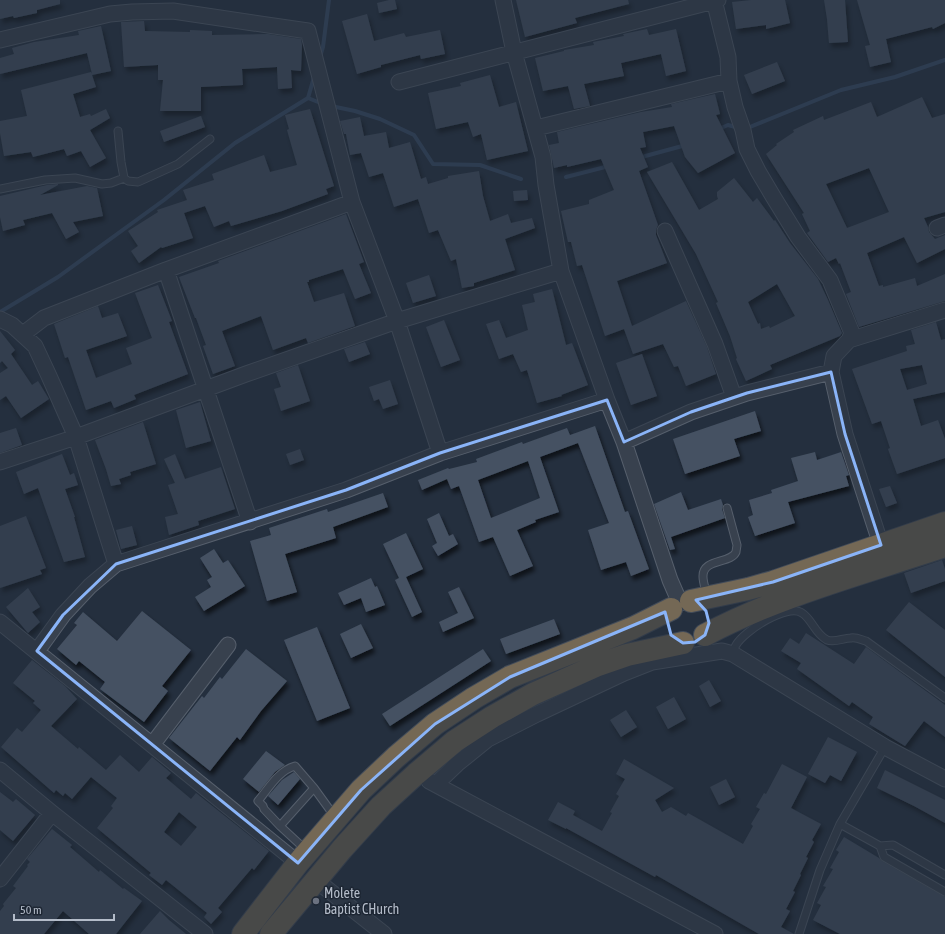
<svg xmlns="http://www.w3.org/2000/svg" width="945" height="934" viewBox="0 0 945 934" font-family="'Asap Condensed',sans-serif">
  <defs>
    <filter id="shadow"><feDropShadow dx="2.5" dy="4.5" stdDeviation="2" flood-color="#0009"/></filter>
  </defs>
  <rect width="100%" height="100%" fill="#242f3e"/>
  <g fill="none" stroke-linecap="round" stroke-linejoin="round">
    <path stroke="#394c67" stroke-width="4" d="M320 57 323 47 329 0
      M308 98 323 104
      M331 106 355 111 380 119 414 135 433 164 480 165 521 179
      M719 129 728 125 739 128
      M745 129 841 90 895 77 945 60
      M638 158 686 145
      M566 177 609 166
      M0 312 58 277 164 200 235 143 308 98 314 77"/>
  </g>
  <path fill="#455162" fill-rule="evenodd" filter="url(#shadow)" d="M0 0H60V4L37 10V13L14 18 13 16 0 19Z
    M389 0H395L397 9 379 13 377 3Z
    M516 0H628L629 4 575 18 577 23 525 37Z
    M751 0H785L790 23 766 29V25L736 29 732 2Z
    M824 0H845L848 42 829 43 827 19Z
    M857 0H945V23L933 29 932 27 886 39 891 62 870 67 865 46 870 45Z
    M367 14 374 41 404 33 406 37 440 30 445 54 421 59 420 55 381 65V67L357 74 342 21Z
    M144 21 145 31 190 32V30L212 31V35L268 34 301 39 302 45 301 71 291 70 292 88 278 89 277 67 242 69 243 85 201 87V111H160L163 80H158V65L124 67 121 22Z
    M101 26 111 71 92 75 96 87 73 94 80 117 90 114 91 116 106 109 110 118 90 130 106 158 90 167 81 151 67 156 64 149 33 157 31 152 4 156 0 133V121L27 116 21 90 91 72 92 74 87 53 0 74V58L14 54 12 48 34 42 79 35 78 31Z
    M647 29 649 35 676 29 686 71 666 76 661 54 621 63 624 76 584 84 590 106 574 109 568 86 543 91 535 58 564 51V50L594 45 593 42 624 36 623 34Z
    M777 62 785 81 752 94 744 75Z
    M490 75 499 107 516 102 528 151 487 160 481 134 473 137 468 122 436 129 428 93 461 86 460 83Z
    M715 94 720 114 716 115 735 153 698 173 685 157 674 126 643 132 646 147 640 148 648 167 639 171 658 225 656 230V235L667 263 617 281 632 326 686 301 707 347 716 374 686 386 678 366 674 367 663 344 633 354 624 329 605 336 582 265 577 266 571 242H568L561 211 589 204V200L614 190 601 159 567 167V165L554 168 549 145 559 143 557 132 641 112 672 107 671 104Z
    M922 97 932 118 945 114V212L924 218 928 227 929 232 935 239 945 235V249L917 263 904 237 867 253 879 286 883 285V287L915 278 917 286 945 274V301L859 327 846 294 851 292 840 263 839 264 836 258 828 262 807 233 810 231 802 214 804 213 766 154 777 145 776 144 794 132 793 130 823 116 824 120 871 102 877 117ZM869 168 889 212 847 228 826 184Z
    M310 109 334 186 326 189 328 194 282 211 231 226 229 221 214 227 205 206 184 213 193 238 162 248 161 247 139 263 131 251 138 246 128 231 158 212 157 210 187 200 183 190 214 180 212 174 264 155 270 172 297 165 287 130 289 129 285 115Z
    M201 116 205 127 164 142 160 131Z
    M360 117 364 136 386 132 389 148 410 142 421 179 426 177 428 184 448 178V176L479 171 483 196 490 221 508 214 511 223 532 218 535 228 505 239 515 270 474 283V286L462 288 456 259 451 261 438 230 429 233 418 199 394 207 383 173 369 177 361 153 350 155 346 134H344L340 121Z
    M672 162 699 210 718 199 717 196V192L734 178 753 202 757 198 774 221 775 220 790 243 818 279 828 300 842 333 840 336 770 365 772 369 746 381 736 359 737 358 730 336 716 303 718 302 696 254 647 172ZM777 284 795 316 770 328 769 326 761 329 760 323 758 324 748 302Z
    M58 184V185L40 195 87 186 97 188 103 216 73 222 79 232 66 239 52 213 23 220 25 225 3 231 0 217V196L47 185Z
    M527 190 528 200 514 201 513 191Z
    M346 214 364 262 359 264 371 293 355 299 343 269 309 280V282H307L314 302 344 293 355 326 308 343 306 338 273 350 261 316 222 331 235 366 213 374 203 346 206 345 196 318H195L179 277 219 263 218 261Z
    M429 275 436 296 413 303 406 283Z
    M158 285 172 321 169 322 188 374 134 395 136 399 114 408 111 401 86 410 68 357 65 358 54 324 98 306 102 318 118 313 127 336 86 350 96 378 132 364 126 348 152 338 135 293Z
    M552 289 566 345 572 343 588 385 561 395 562 396 537 403 527 370 521 372 513 354 499 359 486 324 499 320 506 338 528 330 522 305 535 302 533 294Z
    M444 320 460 360 441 367 426 327Z
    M936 322 941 340 945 339V392L913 399 921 426 938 420 945 439V458L897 474 888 449 890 448 881 421 872 424 852 369 907 351 906 346 915 344 911 330ZM922 365 927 384 907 390 900 369Z
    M0 331 15 350 11 354 32 385 38 381 49 399 21 418 6 396 0 400V373L8 368 2 361 0 363Z
    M365 342 370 354 349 362 344 349Z
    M642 354 657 396 631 405 616 363Z
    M298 365 310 401 281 411 274 389 281 387 276 373Z
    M390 380 398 404 383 409 379 399 374 401 369 387Z
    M200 402 211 441 186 448 176 410Z
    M755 411 761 431 734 439 740 456 685 474 673 439Z
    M143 422 156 464 130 472 131 475 119 479 121 484 111 486 106 469 95 440Z
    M595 426 625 512 628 511 649 569 631 576 626 562 601 570 588 530 609 523 578 443 540 457 559 512 535 520 536 522 517 530 533 566 510 576 493 537 479 542 459 486 451 489 447 479 422 490 418 480 448 468 449 469 477 462 476 459 522 442 523 444 567 428 570 435ZM528 461 540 498 491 518 478 480Z
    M16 428 22 445 0 453V433Z
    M300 449 304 460 290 465 286 454Z
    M815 452 817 460 841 452 849 475 846 476 849 486 788 502 795 523 755 536 748 517 753 515 749 500 772 493 771 490 798 481 791 458Z
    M62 454 70 475 74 473 78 485 65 489 75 517H74L85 557 64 562 38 488 24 494 16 472Z
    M175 454 185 479 221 467 235 509 198 521 199 525 169 535 165 517 178 514 168 485 175 483 164 459Z
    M890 486 897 503 886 507 879 489Z
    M681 492 688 510 721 499 723 505 722 509 725 518 671 537 675 549 670 550 654 504Z
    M383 493 388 507 333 527 336 538 285 554 297 592 267 601 250 541 271 535 269 528 327 509 328 512Z
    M439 513 449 536 453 534 458 544 438 556 432 546 437 543 427 519Z
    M26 516 46 568 40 570 42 574 0 588V526Z
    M132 526 137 545 121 549 116 530Z
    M406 533 423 569 406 577 422 612 412 617 395 580 399 578 383 544Z
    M214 549 223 563 228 560 245 586 204 611 195 597 211 587 207 580 212 577 200 558Z
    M942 560 945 569V581L911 593 904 573Z
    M371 578 375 587 377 586 385 605 366 612 361 598 344 605 338 593Z
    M459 587 474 618 443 632 439 622 458 613 448 592Z
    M28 588 40 607 32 612 40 622 28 633 6 607Z
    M909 602 945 630V677L886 630Z
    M142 611 191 650 162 686 168 691 144 722 100 689 105 682 79 661 76 665 57 649 77 625 74 623 83 612 117 641Z
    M554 619 560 634 506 654 500 639Z
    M361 624 373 648 351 658 340 634Z
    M317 627 350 708 317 721 284 640Z
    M806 633 854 664 866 647 945 705V737L924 721 905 746 869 724 873 717 852 702 849 706 797 669 801 663 781 651 790 638 799 644Z
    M246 649 287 681 261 711 240 740 237 737 210 771 169 738 202 696 204 698 220 677 222 679Z
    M483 649 491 661 390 726 382 714Z
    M32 660 65 686 77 699 51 726 78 749 79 747 106 770 120 755 139 772 152 757 171 773 166 778 191 799 196 793 269 851 254 870 252 868 218 908 222 912 211 924 204 917 207 913 166 880 162 885 149 875 151 873 97 828 113 808 111 806 117 798 91 777 72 799 65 793 63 796 56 790 54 793 1 747 17 728 22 732 41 710 33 703 35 701 13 683ZM179 812 197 827 181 846 164 832Z
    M709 680 721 701 710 707 699 686Z
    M674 697 686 719 668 729 656 707Z
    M626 710 637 727 621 737 610 720Z
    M828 737 857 752 841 781 830 775 825 783 808 774Z
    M266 751 285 765 275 772 259 792 243 779Z
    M624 759 674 788 655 800 662 812 671 807 686 816 688 813 743 844 753 826 751 824 760 809 756 807 764 793 766 794 782 764 807 777 791 808 821 824 812 840 814 842 806 857 808 858 800 874 801 875 793 891 795 892 786 909 790 911 781 927 794 934H759L656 875 655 877 566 828V829L548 820 558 802 575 811 573 815 602 831 612 813 610 812 619 796 616 794 625 779 616 774Z
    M885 770 945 800V823L914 806 877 788Z
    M294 772 300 779 278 805 268 796 282 780Z
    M726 779 735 797 719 805 710 787Z
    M0 792 13 802 16 799 35 815 13 841 0 830Z
    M52 829 72 845 70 847 99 872 100 870 123 889 124 888 142 901 116 934H89L63 911 44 934H0V911L4 906 3 904 16 888 13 886 28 866 27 865 30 862 27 859Z
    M844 837 879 858 882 861 945 897V934H840L813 920 821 905 817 903 826 887 823 886 833 869 830 868 839 852 836 850Z
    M160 911 169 920 186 934H140Z"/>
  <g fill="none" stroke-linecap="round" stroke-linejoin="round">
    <g stroke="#565f6c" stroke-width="9">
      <path id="lane" d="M118 131 121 162 124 178 128 181 138 182 178 164 210 139
        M0 189 45 180 75 178 102 184 111 183 124 178
        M707 596C706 590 703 583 703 577 702 558 731 564 736 552 736 551 737 546 737 545L727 508
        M733 654C734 651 734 648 736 645 744 631 787 603 802 613 812 619 815 634 827 640 835 643 843 638 851 638 856 637 862 640 866 641L945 698
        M840 824 880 846 893 845 945 875
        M280 826 264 809 263 806 258 801C269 788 278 771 295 766L314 788
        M880 846 884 857 945 892
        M306 850 280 826 314 788 335 817
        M799 934 820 870 840 824 885 747"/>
    </g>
    <g stroke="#565f6c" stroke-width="17">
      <path id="street" d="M503 0 514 52 543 157 546 185 561 271 607 400 624 442 670 580 680 603
        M714 0 728 57 729 81 735 107 743 130 747 149 758 171 774 198 798 237 830 280 852 333 849 340 834 356 831 372 845 434 881 545
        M0 40 110 14 132 12 173 11 308 31 352 202 397 321 440 453
        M399 82 718 0
        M536 128 729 81
        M937 228 945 225
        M665 231 715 344 734 397
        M166 270 250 522
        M0 319 12 325 35 346 49 376 76 437 116 564
        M23 334 44 318 166 270 352 202
        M849 340 945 310
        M624 442 691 412 747 393 831 372
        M0 462 76 437 246 374 397 321 561 271
        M0 622 298 863
        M37 651 63 615 90 586 116 564 346 490 440 453 607 400
        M152 745 228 645
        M0 770 52 813 205 934
        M429 781 715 934
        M436 784 457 764 488 739 537 714 624 673 652 662 722 651 733 654 885 747 945 779
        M0 879 52 813
        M317 881 384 934"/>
    </g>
    <g stroke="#434c59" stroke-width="24">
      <path id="highway" d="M691 601 748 589 773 582 945 523
        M705 635C780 595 865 573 945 546
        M243 934 298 863 361 790 396 757 435 724 474 698 510 677 633 628 671 609
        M271 934 342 849 381 806 416 774 455 741 492 717 533 694 598 665 627 655 683 643"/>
    </g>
    <use href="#lane" stroke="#38414e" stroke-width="7"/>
    <use href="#street" stroke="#38414e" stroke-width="15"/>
    <use href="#highway" stroke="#746855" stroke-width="22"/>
  </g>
  <path d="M0 0H945V934H0ZM831 372 845 434 881 545 773 582 696 600 706 611 709 623 705 635 695 642 683 643 671 635 665 612 510 677 435 724 361 790 298 863 37 651 63 615 116 564 346 490 440 453 607 400 624 442 691 412 747 393Z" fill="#242f3e" fill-opacity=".55" fill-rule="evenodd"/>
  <path fill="none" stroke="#8ab4f8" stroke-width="3" stroke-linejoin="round" d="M831 372 845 434 881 545 773 582 696 600 706 611 709 623 705 635 695 642 683 643 671 635 665 612 510 677 435 724 361 790 298 863 37 651 63 615 116 564 346 490 440 453 607 400 624 442 691 412 747 393Z"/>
  <circle fill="#6b7280" stroke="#1d2633" stroke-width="1.5" cx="316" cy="901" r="4"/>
  <g text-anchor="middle" stroke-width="3" stroke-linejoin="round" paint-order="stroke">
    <g font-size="14" fill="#b4bcc9" stroke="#1d2633" text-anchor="start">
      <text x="324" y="898">Molete<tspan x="324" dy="16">Baptist CHurch</tspan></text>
    </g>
  </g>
  <path d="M14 914v6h100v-6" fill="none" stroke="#b4bcc9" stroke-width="2"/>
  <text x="20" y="914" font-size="12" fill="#b4bcc9" stroke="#1d2633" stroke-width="3" paint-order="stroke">50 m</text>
</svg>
